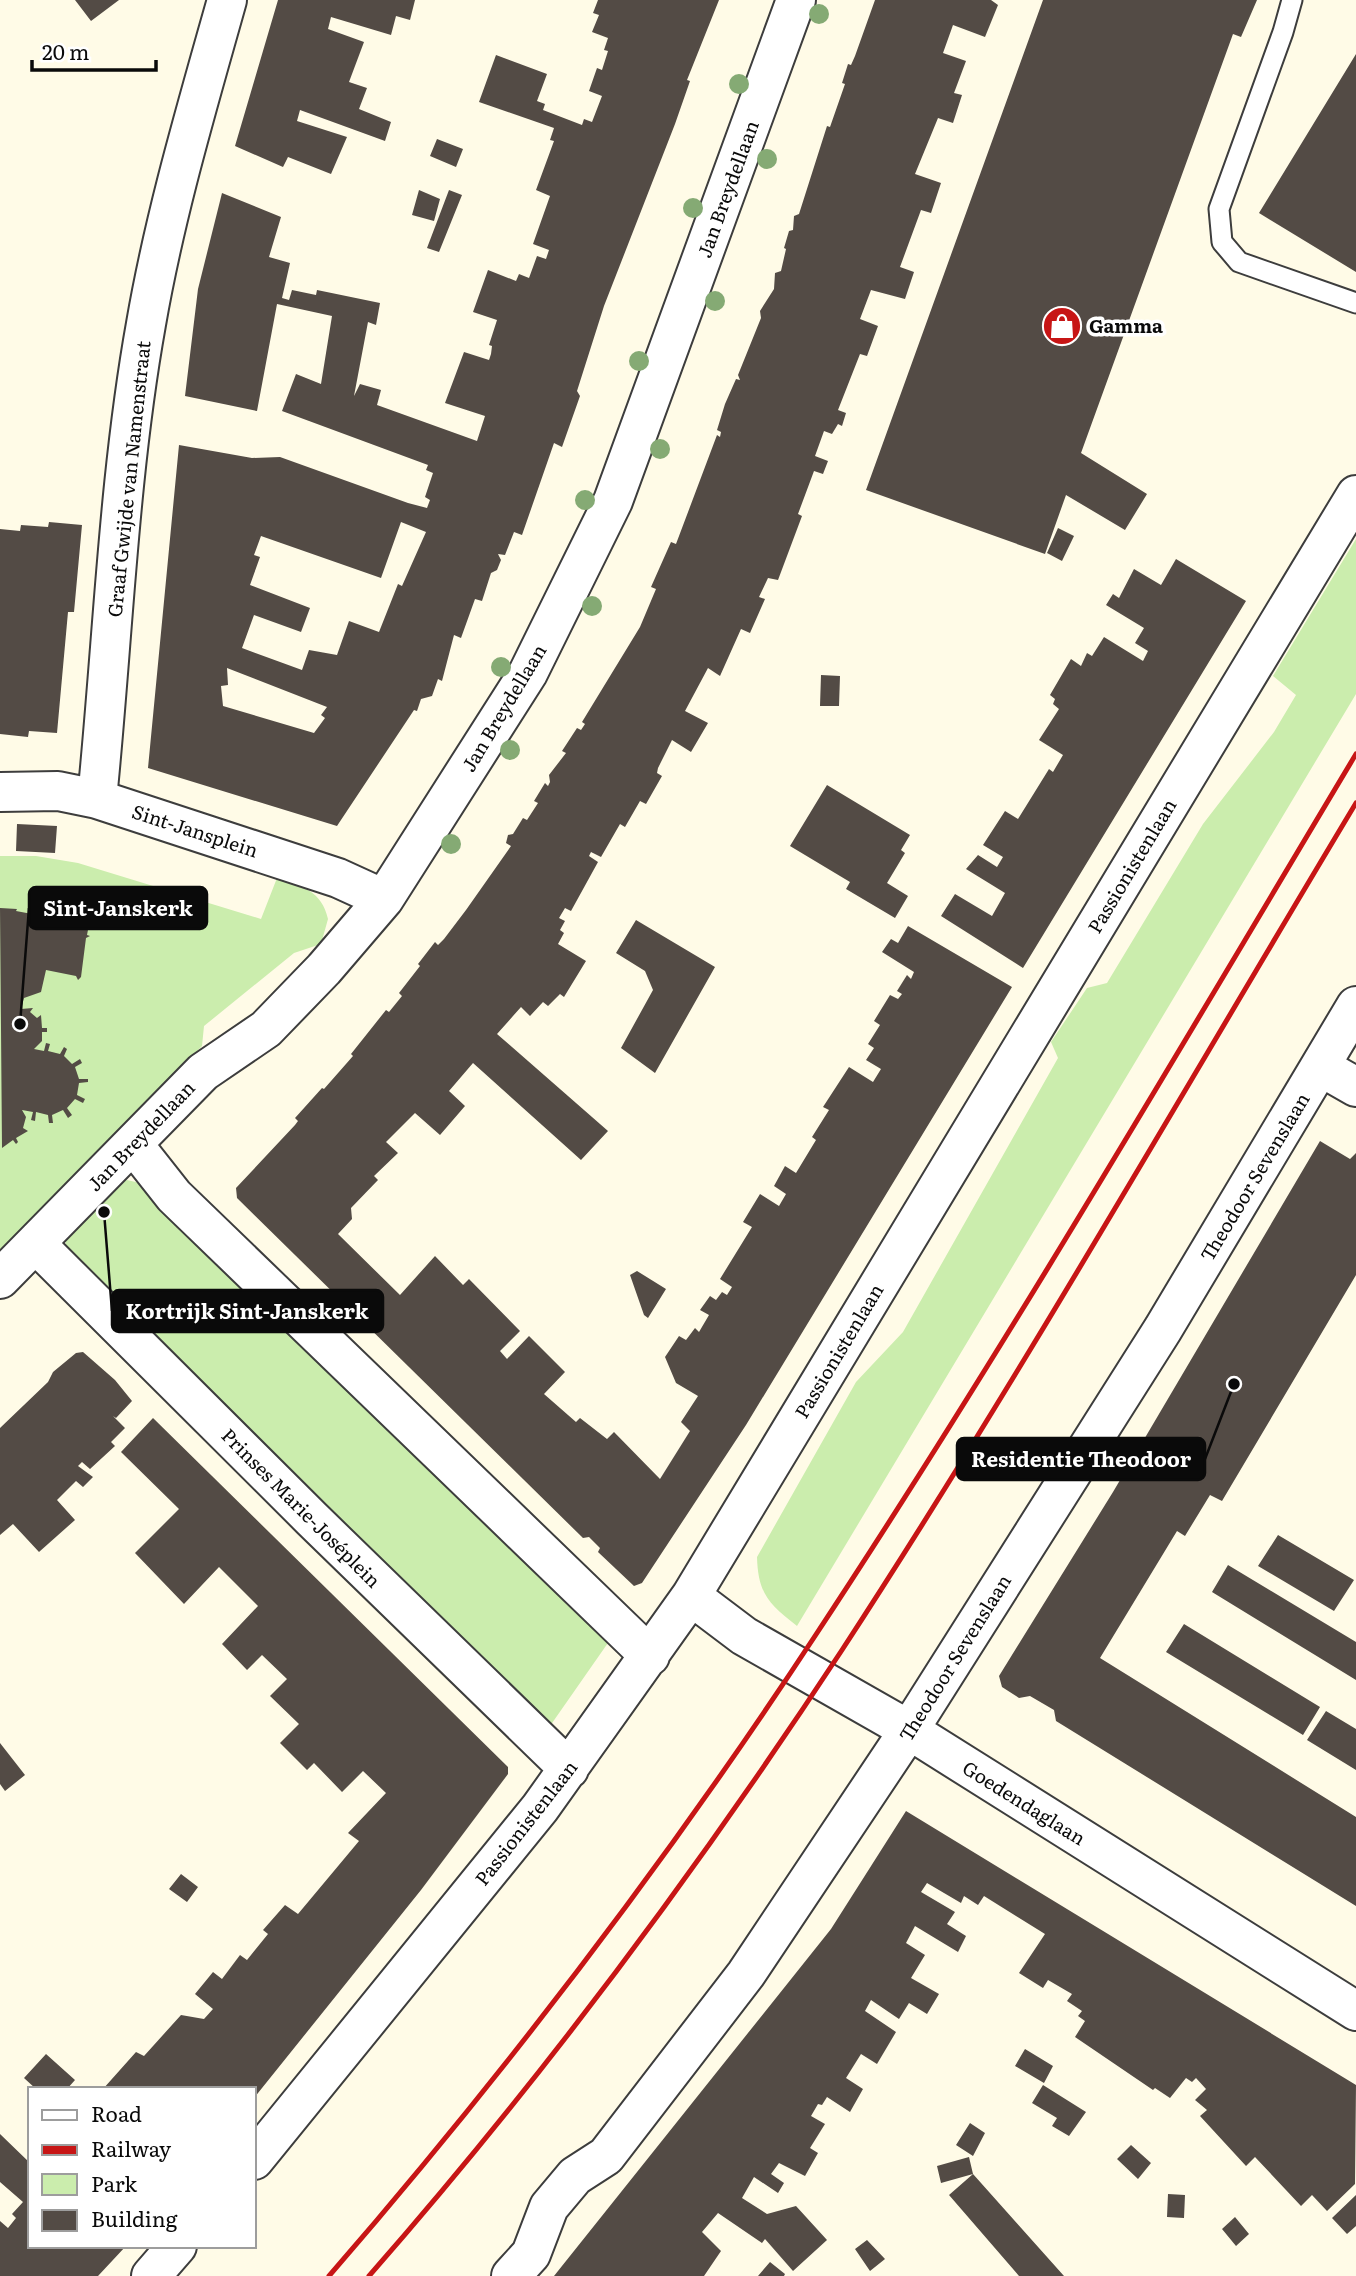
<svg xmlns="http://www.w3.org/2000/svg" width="1356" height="2276" viewBox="0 0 1356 2276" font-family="Literata,serif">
  <rect width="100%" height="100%" fill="#fffbe7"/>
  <path fill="#cbedad" d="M1356 539V694L797 1626C769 1604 758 1594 757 1557L856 1382 903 1332 1058 1058 1051 1042 1087 988 1107 983 1203 824 1274 732 1296 695 1273 676Z
    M0 856H36L78 863 261 919 277 878C302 886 322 891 328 919L321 944 294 953 204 1026 202 1046 0 1252Z
    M127 1180 144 1184 610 1640 550 1726 531 1712 65 1246 67 1237 119 1183Z"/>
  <path fill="#534b45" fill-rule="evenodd" d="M75 0H119L91 21Z
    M278 0H415L410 20 396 16 391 35 331 17 328 29 364 42 349 82 367 88 359 109 391 122 385 141 300 110 297 121 347 137 331 174 288 157 283 167 235 146Z
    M598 0H719L687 80 690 81 675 124 604 306 577 391 580 396 562 447 554 443 522 535 514 532 505 555 498 554 501 560 497 570 491 573 482 601 475 599 461 638 454 635 442 681 438 679 432 696 421 699 417 711 414 710 337 826 148 768 179 445 252 458 280 457 408 503 427 508 430 500 425 497 433 473 426 470 428 465 282 411 296 374 321 384 332 316 277 304 257 411 185 396 198 289 222 193 281 217 269 257 290 263 282 298 289 300 292 290 316 295 317 290 380 303 376 325 368 322 354 396 360 384 381 390 377 405 477 441 485 416 445 403 464 352 489 360 491 354 492 346 489 345 497 320 473 312 488 270 516 281 519 274 529 278 537 256 546 259 549 250 533 244 550 196 536 190 554 141 550 140 554 128 479 102 496 55 547 74 537 101 545 104 543 110 582 125 584 119 592 122 602 96 589 91 597 68 602 70 608 51 604 50 608 38 592 32 599 15 593 13ZM401 522 426 532 402 586 398 584 379 632 349 621 337 655 309 650 302 670 242 648 254 615 301 632 310 608 250 585 260 557 254 555 261 536 381 578ZM227 668 327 707 321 715 325 718 314 733 223 706 221 686 228 685Z
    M875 0H991L998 5 985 37 953 25 943 53 966 61 954 93 962 95 953 123 938 118 915 174 941 183 931 213 921 210 900 267 914 272 905 299 871 290 860 319 878 326 867 356 860 354 838 410 846 413 842 426 838 424 832 434 824 431 815 456 828 461 823 474 814 471 798 514 802 516 778 580 768 578 759 597 765 599 750 633 741 629 720 676 708 668 685 711 708 723 691 752 672 740 658 768 657 773 662 776 646 804 640 801 625 827 620 824 601 857 591 852 589 856 598 862 571 911 565 908 559 918 565 921 560 930 564 933 558 944 586 961 564 997 560 994 548 1006 543 1002 530 1016 521 1007 497 1034 608 1131 581 1160 473 1063 449 1091 465 1106 440 1135 415 1113 386 1142 398 1153 374 1176 378 1180 351 1208 352 1219 338 1234 400 1295 435 1256 463 1285 469 1279 520 1331 500 1351 507 1359 529 1336 565 1372 544 1394 576 1422 580 1418 607 1439 614 1432 660 1479 690 1431 681 1422 698 1396 676 1383 665 1357 679 1336 686 1340 695 1328 699 1332 709 1315 700 1310 710 1296 716 1300 722 1292 727 1295 732 1287 720 1279 752 1227 743 1222 760 1194 779 1206 786 1194 774 1186 785 1166 796 1173 816 1140 812 1137 829 1110 823 1107 849 1067 873 1082 881 1069 866 1060 874 1048 868 1044 880 1025 874 1021 890 995 898 999 902 994 897 991 907 975 911 979 914 972 882 952 891 939 898 943 908 926 1012 987 746 1425 642 1583 634 1586 598 1552 600 1548 589 1537 583 1538 237 1198 236 1188 295 1125 298 1121 295 1118 322 1088 324 1089 353 1056 351 1054 386 1010 389 1012 402 996 399 993 420 966 418 964 435 942 438 945 444 939 466 910 511 846 506 843 508 835 513 834 523 818 527 820 538 803 534 801 545 783 548 786 550 782 549 775 566 753 562 751 577 728 581 730 585 724 582 722 640 627 656 589 651 587 671 542 676 544 717 435 720 437 721 432 717 430 725 404 736 379 740 380 738 375 761 318 760 311 774 289 775 273 781 271 786 249 784 248 789 231 793 230 794 216 799 214 827 126 830 127 845 84 842 83 848 64 851 65 855 56Z
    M1043 0H1257L1241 37 1233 34 1081 453 1147 494 1125 530 1066 495 1045 554 866 490Z
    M1356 54V272L1259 213Z
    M437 139 463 149 456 167 430 156Z
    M419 190 440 199 434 221 412 215Z
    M449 190 462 195 439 252 427 248Z
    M49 522 82 525 74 612H68L57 733 29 731 28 737 0 734V529L20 531 21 525 48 527Z
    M1058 528 1074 536 1062 561 1047 553Z
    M1176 559 1246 601 1023 968 941 916 955 894 992 916 1005 893 966 869 978 855 997 867 1003 857 983 845 1005 811 1018 819 1049 769 1053 772 1063 755 1039 740 1059 709 1053 704 1055 699 1050 695 1071 659 1081 666 1087 653 1092 656 1104 637 1143 661 1148 651 1135 643 1144 628 1106 605 1113 594 1119 598 1134 569 1161 585Z
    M821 675 840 676 839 706H820Z
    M827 785 910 835 901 850 905 853 887 883 908 896 895 918 846 889 850 882 790 846Z
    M17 824 57 826 55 853 16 851Z
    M49 905 87 915 91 913 94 916 90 919 87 935 90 936 86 938 81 977 78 980 76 976 46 970 41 992 24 998 21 1009 33 1008 30 1012 37 1018 41 1015 42 1028H47V1032H42V1041L34 1049 44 1051 46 1043 50 1044 48 1051 60 1054 64 1047 67 1049 64 1056 72 1064 80 1059 82 1063 75 1067 79 1079H88V1082L79 1083 77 1095 85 1099 83 1103 75 1099 67 1108 72 1115 68 1118 63 1110 52 1115 53 1123H49L48 1115 36 1112 35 1121 31 1120 33 1112 22 1110 26 1117 23 1128 28 1131 16 1138 18 1142 16 1144 13 1140 2 1148 0 908 17 909 16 911 32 914 34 907 45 909Z
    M636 920 715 967 655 1073 621 1048 653 990 645 971 616 953Z
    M1320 1141 1350 1159 1356 1153V1275L1222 1501 1210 1495 1185 1536 1177 1531 1100 1658 1356 1817V1906L1056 1721 1054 1710 1030 1696 1019 1698 1002 1687 999 1676 1113 1492Z
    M637 1271 666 1289 648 1318 644 1315 630 1275Z
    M83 1352 115 1380 132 1401 116 1418 113 1416 125 1428 111 1442 115 1446 90 1469 82 1462 78 1466 93 1477 83 1487 76 1481 57 1500 75 1520 39 1552 13 1524 0 1535V1428L48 1382 53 1372 76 1353Z
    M153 1418 508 1767V1774L421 1890 254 2098V2089H103L136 2052 144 2056 181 2015 204 2019 213 2009 195 1994 213 1972 222 1979 240 1955 247 1960 268 1934 263 1930 285 1905 298 1914 359 1841 348 1833 386 1793 363 1771 342 1792 314 1763 307 1770 280 1743 299 1724 270 1696 287 1679 262 1655 247 1670 222 1644 258 1606 219 1567 184 1604 135 1553 179 1509 121 1452Z
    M1278 1535 1354 1580 1334 1611 1258 1566Z
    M1228 1565 1356 1642V1680L1212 1592Z
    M1184 1624 1320 1707 1303 1735 1166 1652Z
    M1326 1711 1356 1729V1770L1307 1740Z
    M0 1743 25 1775 5 1791 0 1784Z
    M906 1811 1356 2085 1355 2184 1327 2211 1312 2195 1301 2206 1255 2157 1246 2166 1200 2116 1207 2110 1195 2100 1206 2089 1196 2078 1192 2082 1186 2078 1170 2098 1155 2088 1153 2090 1075 2037 1085 2021 1078 2016 1082 2011 1067 2001 1072 1994 1048 1980 1043 1988 1019 1973 1045 1934 984 1896 978 1905 964 1896 961 1903 927 1883 921 1892 955 1912 947 1924 966 1936 958 1952 915 1926 906 1943 925 1955 911 1978 939 1994 927 2014 909 2003 899 2019 871 2000 865 2011 896 2032 877 2064 861 2054 846 2078 863 2089 850 2112 827 2097 822 2105 818 2104 811 2116 825 2124 810 2148 818 2153 805 2176 779 2163 771 2174 784 2183 778 2193 754 2177 742 2198 767 2214 796 2206 827 2240 793 2271 765 2239 762 2243 718 2213 702 2232 721 2251 704 2276H554L831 1929Z
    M181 1874 198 1887 187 1902 169 1889Z
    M1025 2049 1053 2066 1044 2083 1015 2066Z
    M46 2054 75 2080 67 2089H36L24 2078Z
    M1043 2085 1086 2112 1069 2136 1052 2126 1057 2118 1032 2103Z
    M970 2123 985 2133 973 2156 956 2145Z
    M0 2134 30 2163V2246H126L98 2276H0V2221L8 2228 16 2218 12 2214 23 2202 0 2182Z
    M1131 2145 1151 2163 1138 2179 1117 2159Z
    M969 2157 973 2174 1064 2276H1019L949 2195 973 2174 941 2183 937 2166Z
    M1168 2194 1185 2195 1184 2218 1167 2217Z
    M1356 2195V2226L1347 2234 1332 2218Z
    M1235 2217 1249 2234 1236 2246 1222 2229Z
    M867 2240 885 2259 870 2271 855 2249Z
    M770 2262 785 2274 784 2276H758Z"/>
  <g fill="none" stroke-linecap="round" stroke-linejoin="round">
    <g stroke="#3d3d3d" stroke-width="23">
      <path id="service" d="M1292 0 1283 32 1219 209 1222 242 1239 262 1356 303"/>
    </g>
    <g stroke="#3d3d3d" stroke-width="42">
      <path id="minor" d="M0 792 58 791 97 799 338 878 384 899
        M97 799C113 641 118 480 146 324 165 214 197 107 227 0
        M1321 1067 1356 1087
        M133 1144 174 1196 650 1656
        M36 1244 312 1519 569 1769
        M0 1279 203 1072 266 1029 324 969 384 899 528 673 613 501 796 0
        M691 1596 744 1636 909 1730 1356 2011
        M254 2160 540 1808 691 1596 1356 495
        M151 2276 177 2246
        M511 2276 531 2254 549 2207 575 2176 606 2156 746 1974 909 1730 1163 1329 1356 1006"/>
    </g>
    <use href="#service" stroke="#fff" stroke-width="19"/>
    <use href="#minor" stroke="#fff" stroke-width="38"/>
    <path stroke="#c71515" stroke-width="5" d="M329 2276C504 2074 668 1860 815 1636 1005 1348 1179 1050 1356 754
      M369 2276C541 2080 699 1868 842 1650 1022 1374 1186 1086 1356 803"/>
  </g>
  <g fill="#85aa74">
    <circle cx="819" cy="14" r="10"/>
    <circle cx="739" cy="84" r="10"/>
    <circle cx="767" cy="159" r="10"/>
    <circle cx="693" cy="208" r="10"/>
    <circle cx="715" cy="301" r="10"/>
    <circle cx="639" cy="361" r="10"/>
    <circle cx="660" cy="449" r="10"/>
    <circle cx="585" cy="500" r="10"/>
    <circle cx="592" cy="606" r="10"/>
    <circle cx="501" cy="667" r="10"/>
    <circle cx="510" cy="750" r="10"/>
    <circle cx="451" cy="844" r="10"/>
  </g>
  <defs>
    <g id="shop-disc" transform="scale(2.0125)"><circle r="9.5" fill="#c71515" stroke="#fff"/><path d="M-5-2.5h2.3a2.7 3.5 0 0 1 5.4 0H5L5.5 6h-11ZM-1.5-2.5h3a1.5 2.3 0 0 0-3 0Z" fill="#fff"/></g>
  </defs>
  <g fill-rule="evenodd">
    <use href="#shop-disc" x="1062" y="326"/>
  </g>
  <g text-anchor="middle" stroke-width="7" stroke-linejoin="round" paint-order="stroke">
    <g font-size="19" fill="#0a0a0a" stroke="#fff">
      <text transform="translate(728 189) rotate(-70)" y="7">Jan Breydellaan</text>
      <text transform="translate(129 479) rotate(-84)" y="7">Graaf Gwijde van Namenstraat</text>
      <text transform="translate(504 708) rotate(-59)" y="7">Jan Breydellaan</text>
      <text transform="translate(195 831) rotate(18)" y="7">Sint-Jansplein</text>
      <text transform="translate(1132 866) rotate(-59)" y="7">Passionistenlaan</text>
      <text transform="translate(141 1136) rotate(-46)" y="7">Jan Breydellaan</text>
      <text transform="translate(1255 1177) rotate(-59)" y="7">Theodoor Sevenslaan</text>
      <text transform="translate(839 1351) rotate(-59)" y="7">Passionistenlaan</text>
      <text transform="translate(301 1508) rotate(45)" y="7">Prinses Marie-Joséplein</text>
      <text transform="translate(955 1658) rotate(-58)" y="7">Theodoor Sevenslaan</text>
      <text transform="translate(1024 1803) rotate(32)" y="7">Goedendaglaan</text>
      <text transform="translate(526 1823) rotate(-52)" y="7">Passionistenlaan</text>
    </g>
    <g font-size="19" font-weight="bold" fill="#0a0a0a" stroke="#fff" text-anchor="start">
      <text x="1089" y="333">Gamma</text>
    </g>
  </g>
  <path fill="none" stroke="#0a0a0a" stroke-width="2.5" d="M20 1024L29 908M104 1212L112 1311M1234 1384L1205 1459"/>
  <g fill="#0a0a0a" stroke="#fff" stroke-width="2.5">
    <circle cx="20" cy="1024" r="7"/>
    <circle cx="104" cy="1212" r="7"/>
    <circle cx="1234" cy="1384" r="7"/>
  </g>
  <g fill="#0a0a0a" stroke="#0a0a0a" stroke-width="2.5">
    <rect x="29" y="887" width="178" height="42" rx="7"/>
    <rect x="112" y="1290" width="271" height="42" rx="7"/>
    <rect x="957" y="1438" width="248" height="42" rx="7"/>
  </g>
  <g font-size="21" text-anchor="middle" font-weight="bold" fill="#fff">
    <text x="118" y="916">Sint-Janskerk</text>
    <text x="247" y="1319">Kortrijk Sint-Janskerk</text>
    <text x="1081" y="1467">Residentie Theodoor</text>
  </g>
  <rect x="28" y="2087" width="228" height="161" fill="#ffffff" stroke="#9d9d9d" stroke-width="2"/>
  <rect x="42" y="2110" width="35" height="10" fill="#ffffff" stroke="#9d9d9d" stroke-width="2"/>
  <text x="91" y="2122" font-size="21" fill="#0a0a0a">Road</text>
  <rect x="42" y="2145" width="35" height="10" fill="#c71515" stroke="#9d9d9d" stroke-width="2"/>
  <text x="91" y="2157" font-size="21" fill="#0a0a0a">Railway</text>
  <rect x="42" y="2174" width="35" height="21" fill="#cbedad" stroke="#9d9d9d" stroke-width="2"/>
  <text x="91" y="2192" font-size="21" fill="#0a0a0a">Park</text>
  <rect x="42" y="2210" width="35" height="21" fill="#534b45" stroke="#9d9d9d" stroke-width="2"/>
  <text x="91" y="2227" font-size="21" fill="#0a0a0a">Building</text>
  <path d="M32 60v10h124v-10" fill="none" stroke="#0a0a0a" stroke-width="3.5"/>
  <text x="42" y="60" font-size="21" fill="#0a0a0a" stroke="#ffffff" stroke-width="5" paint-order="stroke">20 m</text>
</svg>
